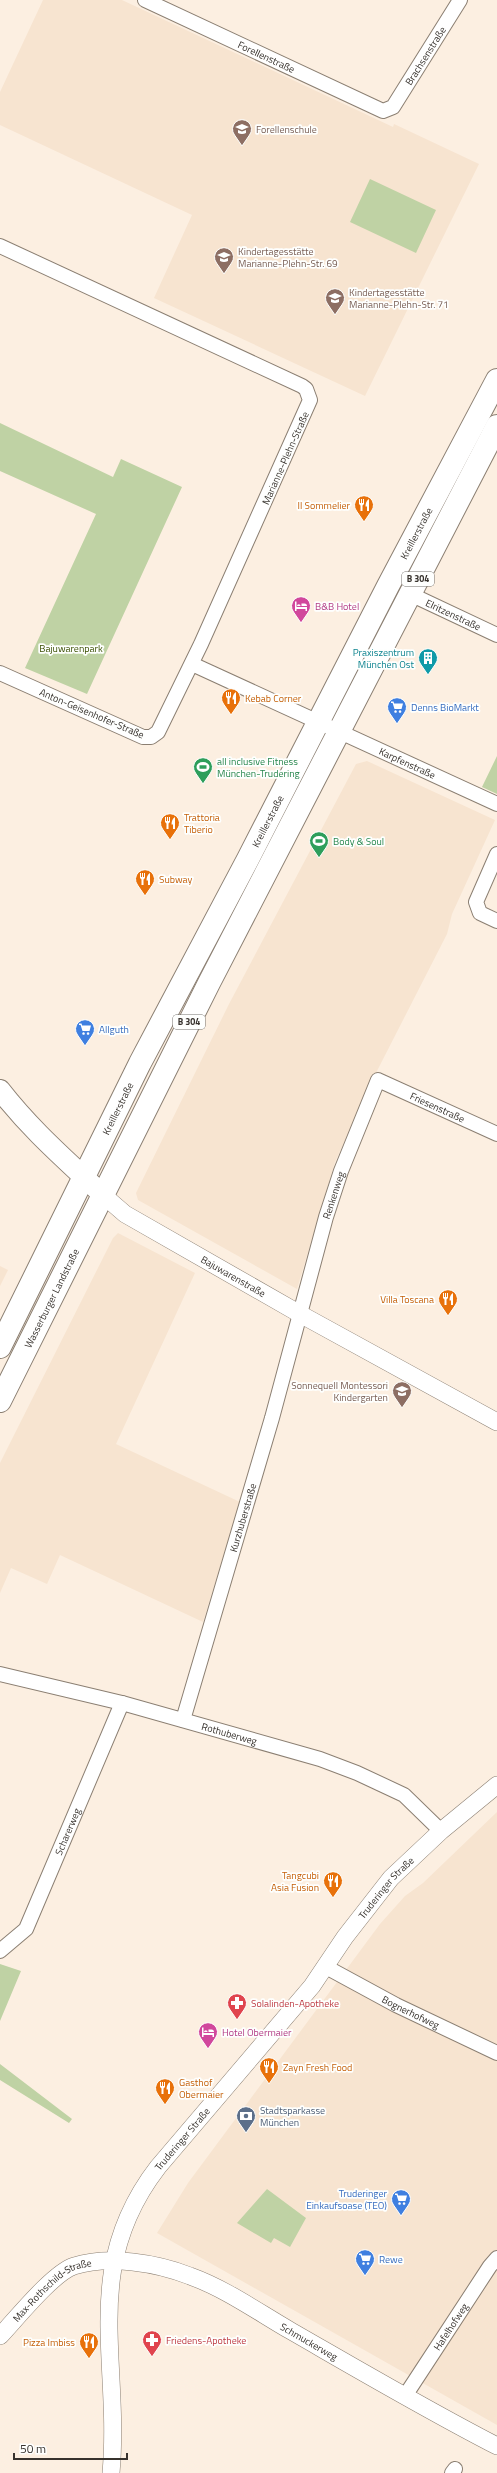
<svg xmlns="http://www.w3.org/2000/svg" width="497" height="2473" viewBox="0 0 497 2473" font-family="'Titillium Web',sans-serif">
  <rect width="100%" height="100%" fill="#fcefe1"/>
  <path fill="#f7e4d0" d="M43 0H122L393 127 394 124 479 164 365 396 154 298 192 215 0 125V92Z
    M367 761 495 820 452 914 447 934 378 1069 335 1162 297 1289 138 1200 136 1193 229 1004 356 764Z
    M118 1233 195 1273 116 1444 240 1502 203 1622 60 1555 47 1584 11 1568 0 1593V1463L113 1238Z
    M0 1266 8 1270 0 1286Z
    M497 1812V2425L157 2233 188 2183 380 1924 405 1896 423 1883Z"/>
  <path fill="#bfd2a4" d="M370 179 436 210 416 253 350 222Z
    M0 423 113 477 121 459 182 487 87 694 25 668 96 514 0 471Z
    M497 756V794L482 787Z
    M0 1964 21 1971 0 2021Z
    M0 2064 72 2119 69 2123 0 2080Z
    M267 2189 306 2218 290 2247 274 2238 271 2243 237 2223Z"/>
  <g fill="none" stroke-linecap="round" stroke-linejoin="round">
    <g stroke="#8b7f72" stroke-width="16">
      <g id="minor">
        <path id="s1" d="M145 0 383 111 393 107 460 0"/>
        <path d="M0 246 302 386 306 389 310 400 201 644 158 732 151 737H143L0 673"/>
        <path id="s2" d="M410 594 497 635"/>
        <path id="s3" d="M192 664 497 804"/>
        <path d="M497 854 476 902 480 913 497 921"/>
        <path id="s4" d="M0 1674 122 1703 320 1759 357 1773 404 1795 441 1831"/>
        <path id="s5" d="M183 1720 272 1418 326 1217 341 1171 378 1080 497 1134"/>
        <path id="s6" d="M0 1951 26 1929 122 1703"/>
        <path id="s7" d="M326 1967 396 2005 497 2053"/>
        <path id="s8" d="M405 2396 490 2266 497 2258"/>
        <path d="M452 2473 455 2469"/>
      </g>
    </g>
    <g stroke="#8b7f72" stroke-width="18">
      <g id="tertiary">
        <path id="s9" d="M103 1195 125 1214 300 1314 497 1422"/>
        <path id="s10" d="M0 2336C17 2318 53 2273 74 2266 109 2255 157 2263 190 2276 226 2289 258 2312 291 2331 359 2370 427 2410 497 2446"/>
        <path id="s11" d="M111 2473C121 2359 80 2268 158 2167L312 1986 345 1937 391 1878 441 1831 497 1785"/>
      </g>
    </g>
    <g stroke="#8b7f72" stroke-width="22">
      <path id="secondary" d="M0 1090C32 1131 65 1159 103 1195"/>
    </g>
    <g stroke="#8b7f72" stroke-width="24">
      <g id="primary">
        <path id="s12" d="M0 1347 140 1063 248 859 388 586 497 380"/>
        <path id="s13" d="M0 1401 209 983 497 426"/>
      </g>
    </g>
    <use href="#minor" stroke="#fff" stroke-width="14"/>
    <use href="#tertiary" stroke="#fff" stroke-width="17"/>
    <use href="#secondary" stroke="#fff" stroke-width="20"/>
    <use href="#primary" stroke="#fff" stroke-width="22"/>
  </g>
  <defs>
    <g id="school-pin" transform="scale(1)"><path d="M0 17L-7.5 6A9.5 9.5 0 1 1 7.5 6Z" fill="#8d6e63" stroke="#fefffe"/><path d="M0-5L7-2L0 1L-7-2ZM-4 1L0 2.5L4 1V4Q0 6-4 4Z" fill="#fff"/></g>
    <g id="restaurant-pin" transform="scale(1)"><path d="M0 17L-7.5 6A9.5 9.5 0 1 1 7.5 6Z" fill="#e8710a" stroke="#fefffe"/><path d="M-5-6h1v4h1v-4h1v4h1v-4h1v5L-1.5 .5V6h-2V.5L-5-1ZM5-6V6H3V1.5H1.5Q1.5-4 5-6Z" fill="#fff"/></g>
    <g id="hotel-pin" transform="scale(1)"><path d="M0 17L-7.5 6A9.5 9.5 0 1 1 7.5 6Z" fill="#d1479c" stroke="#fefffe"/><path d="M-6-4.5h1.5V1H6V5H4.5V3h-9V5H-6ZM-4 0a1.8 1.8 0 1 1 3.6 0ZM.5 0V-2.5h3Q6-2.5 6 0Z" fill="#fff"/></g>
    <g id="building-pin" transform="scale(1)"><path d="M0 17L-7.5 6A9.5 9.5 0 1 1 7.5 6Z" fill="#0f9aa8" stroke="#fefffe"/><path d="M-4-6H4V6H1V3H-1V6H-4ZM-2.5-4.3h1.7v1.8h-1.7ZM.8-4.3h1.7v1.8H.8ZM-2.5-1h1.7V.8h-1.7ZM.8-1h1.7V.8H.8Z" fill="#fff"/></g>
    <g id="supermarket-pin" transform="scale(1)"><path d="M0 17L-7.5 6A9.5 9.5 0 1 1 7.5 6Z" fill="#3f7fe0" stroke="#fefffe"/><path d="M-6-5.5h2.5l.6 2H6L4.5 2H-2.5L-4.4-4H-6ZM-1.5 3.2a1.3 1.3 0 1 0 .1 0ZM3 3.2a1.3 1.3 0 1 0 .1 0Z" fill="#fff"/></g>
    <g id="stadium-pin" transform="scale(1)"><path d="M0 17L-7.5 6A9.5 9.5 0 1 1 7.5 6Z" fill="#2e9e5b" stroke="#fefffe"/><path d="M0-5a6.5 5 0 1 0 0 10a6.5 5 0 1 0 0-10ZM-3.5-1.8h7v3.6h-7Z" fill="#fff"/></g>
    <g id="pharmacy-pin" transform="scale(1)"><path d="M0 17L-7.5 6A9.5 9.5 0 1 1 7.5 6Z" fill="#e0444e" stroke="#fefffe"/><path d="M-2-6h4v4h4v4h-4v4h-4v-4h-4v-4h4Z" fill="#fff"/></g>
    <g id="bank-pin" transform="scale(1)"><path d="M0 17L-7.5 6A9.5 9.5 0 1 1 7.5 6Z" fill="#5c6f8a" stroke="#fefffe"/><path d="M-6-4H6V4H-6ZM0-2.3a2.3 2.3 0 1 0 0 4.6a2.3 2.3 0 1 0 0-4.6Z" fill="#fff"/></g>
  </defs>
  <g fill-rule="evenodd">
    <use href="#school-pin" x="242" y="129"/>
    <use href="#school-pin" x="224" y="257"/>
    <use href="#school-pin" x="335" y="298"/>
    <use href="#restaurant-pin" x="364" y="505"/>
    <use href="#hotel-pin" x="301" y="606"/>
    <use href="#building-pin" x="428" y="658"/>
    <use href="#restaurant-pin" x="231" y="698"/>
    <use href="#supermarket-pin" x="397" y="707"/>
    <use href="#stadium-pin" x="203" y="767"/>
    <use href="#restaurant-pin" x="170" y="823"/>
    <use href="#stadium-pin" x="319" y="841"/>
    <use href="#restaurant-pin" x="145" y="879"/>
    <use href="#supermarket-pin" x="85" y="1029"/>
    <use href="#restaurant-pin" x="448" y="1299"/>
    <use href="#school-pin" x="402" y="1391"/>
    <use href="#restaurant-pin" x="333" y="1881"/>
    <use href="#pharmacy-pin" x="237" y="2003"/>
    <use href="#hotel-pin" x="208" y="2032"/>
    <use href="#restaurant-pin" x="269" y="2067"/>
    <use href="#restaurant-pin" x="165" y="2088"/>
    <use href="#bank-pin" x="246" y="2116"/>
    <use href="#supermarket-pin" x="401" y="2199"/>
    <use href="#supermarket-pin" x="365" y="2259"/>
    <use href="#pharmacy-pin" x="152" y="2340"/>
    <use href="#restaurant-pin" x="89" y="2342"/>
  </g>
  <g text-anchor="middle" stroke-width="3.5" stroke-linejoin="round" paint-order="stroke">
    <g fill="#fefffe" stroke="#73706c" stroke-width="1">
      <rect x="402" y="572" width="32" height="14" rx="3"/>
      <rect x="173" y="1015" width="32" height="14" rx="3"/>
    </g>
    <g font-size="9" font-weight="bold" fill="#37322d">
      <text x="418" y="582">B 304</text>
      <text x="189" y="1025">B 304</text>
    </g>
    <g font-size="10" fill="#37322d" stroke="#fefffe">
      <text dy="4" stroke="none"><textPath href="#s1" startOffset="334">Brachsenstraße</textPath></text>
      <text dy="4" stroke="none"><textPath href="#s1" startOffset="134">Forellenstraße</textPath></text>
      <text transform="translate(285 458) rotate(-66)" y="4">Marianne-Plehn-Straße</text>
      <text dy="4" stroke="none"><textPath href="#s12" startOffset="914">Kreillerstraße</textPath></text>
      <text dy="4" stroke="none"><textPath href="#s2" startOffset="48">Elritzenstraße</textPath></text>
      <text transform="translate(92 713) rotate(23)" y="4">Anton-Geisenhofer-Straße</text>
      <text dy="4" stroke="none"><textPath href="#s3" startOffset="237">Karpfenstraße</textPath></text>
      <text dy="4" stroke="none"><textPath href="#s12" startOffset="590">Kreillerstraße</textPath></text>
      <text dy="4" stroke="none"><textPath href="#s5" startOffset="735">Friesenstraße</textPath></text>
      <text dy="4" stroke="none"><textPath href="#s12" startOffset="266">Kreillerstraße</textPath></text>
      <text dy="4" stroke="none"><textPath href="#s5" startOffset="546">Renkenweg</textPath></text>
      <text dy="4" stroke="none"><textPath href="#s9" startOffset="154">Bajuwarenstraße</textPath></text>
      <text dy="4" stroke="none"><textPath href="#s13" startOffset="115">Wasserburger Landstraße</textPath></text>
      <text dy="4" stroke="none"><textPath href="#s5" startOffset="211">Kurzhuberstraße</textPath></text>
      <text dy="4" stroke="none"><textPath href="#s4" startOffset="237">Rothuberweg</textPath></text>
      <text dy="4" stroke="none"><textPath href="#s6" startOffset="140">Scharerweg</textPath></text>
      <text dy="4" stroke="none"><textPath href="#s11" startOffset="678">Truderinger Straße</textPath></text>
      <text dy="4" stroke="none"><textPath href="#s7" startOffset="96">Bognerhofweg</textPath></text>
      <text dy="4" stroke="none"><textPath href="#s11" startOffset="354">Truderinger Straße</textPath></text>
      <text dy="4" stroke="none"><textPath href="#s10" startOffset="71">Max-Rothschild-Straße</textPath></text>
      <text dy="4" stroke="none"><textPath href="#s8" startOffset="83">Hafelhofweg</textPath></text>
      <text dy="4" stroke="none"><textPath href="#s10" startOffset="357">Schmuckerweg</textPath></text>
    </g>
    <g font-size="10" fill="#785e54" stroke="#fefffe" text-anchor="start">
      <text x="256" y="133">Forellenschule</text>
      <text x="238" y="255">Kindertagesstätte<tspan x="238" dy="12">Marianne-Plehn-Str. 69</tspan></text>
      <text x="349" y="296">Kindertagesstätte<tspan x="349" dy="12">Marianne-Plehn-Str. 71</tspan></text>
      <text x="388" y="1389" text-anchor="end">Sonnequell Montessori<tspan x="388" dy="12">Kindergarten</tspan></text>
    </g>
    <g font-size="10" fill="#c56008" stroke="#fefffe" text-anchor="start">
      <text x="350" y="509" text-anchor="end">Il Sommelier</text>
      <text x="245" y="702">Kebab Corner</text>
      <text x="184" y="821">Trattoria<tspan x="184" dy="12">Tiberio</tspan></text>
      <text x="159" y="883">Subway</text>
      <text x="434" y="1303" text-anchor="end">Villa Toscana</text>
      <text x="319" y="1879" text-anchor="end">Tangcubi<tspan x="319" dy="12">Asia Fusion</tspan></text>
      <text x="283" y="2071">Zayn Fresh Food</text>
      <text x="179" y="2086">Gasthof<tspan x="179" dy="12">Obermaier</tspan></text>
      <text x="75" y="2346" text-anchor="end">Pizza Imbiss</text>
    </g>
    <g font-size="10" fill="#b23c85" stroke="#fefffe" text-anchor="start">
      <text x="315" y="610">B&amp;B Hotel</text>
      <text x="222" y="2036">Hotel Obermaier</text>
    </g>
    <g font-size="10" fill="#394e01" stroke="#fefffe">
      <text x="71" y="652">Bajuwarenpark</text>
    </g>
    <g font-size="10" fill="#0d838f" stroke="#fefffe" text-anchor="end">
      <text x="414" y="656">Praxiszentrum<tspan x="414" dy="12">München Ost</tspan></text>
    </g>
    <g font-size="10" fill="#366cbe" stroke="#fefffe" text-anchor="start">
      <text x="411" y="711">Denns BioMarkt</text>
      <text x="99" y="1033">Allguth</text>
      <text x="387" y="2197" text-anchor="end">Truderinger<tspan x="387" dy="12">Einkaufsoase (TEO)</tspan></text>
      <text x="379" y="2263">Rewe</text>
    </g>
    <g font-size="10" fill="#27864d" stroke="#fefffe" text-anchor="start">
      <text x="217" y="765">all inclusive Fitness<tspan x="217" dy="12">München-Trudering</tspan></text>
      <text x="333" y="845">Body &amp; Soul</text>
    </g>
    <g font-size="10" fill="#be3a42" stroke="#fefffe" text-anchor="start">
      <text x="251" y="2007">Solalinden-Apotheke</text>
      <text x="166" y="2344">Friedens-Apotheke</text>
    </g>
    <g font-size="10" fill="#4e5e75" stroke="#fefffe" text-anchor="start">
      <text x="260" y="2114">Stadtsparkasse<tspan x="260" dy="12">München</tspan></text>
    </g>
  </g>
  <path d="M14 2453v6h113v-6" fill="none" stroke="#37322d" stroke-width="2"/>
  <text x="20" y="2453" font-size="12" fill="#37322d" stroke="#fefffe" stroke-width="3" paint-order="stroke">50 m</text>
</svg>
